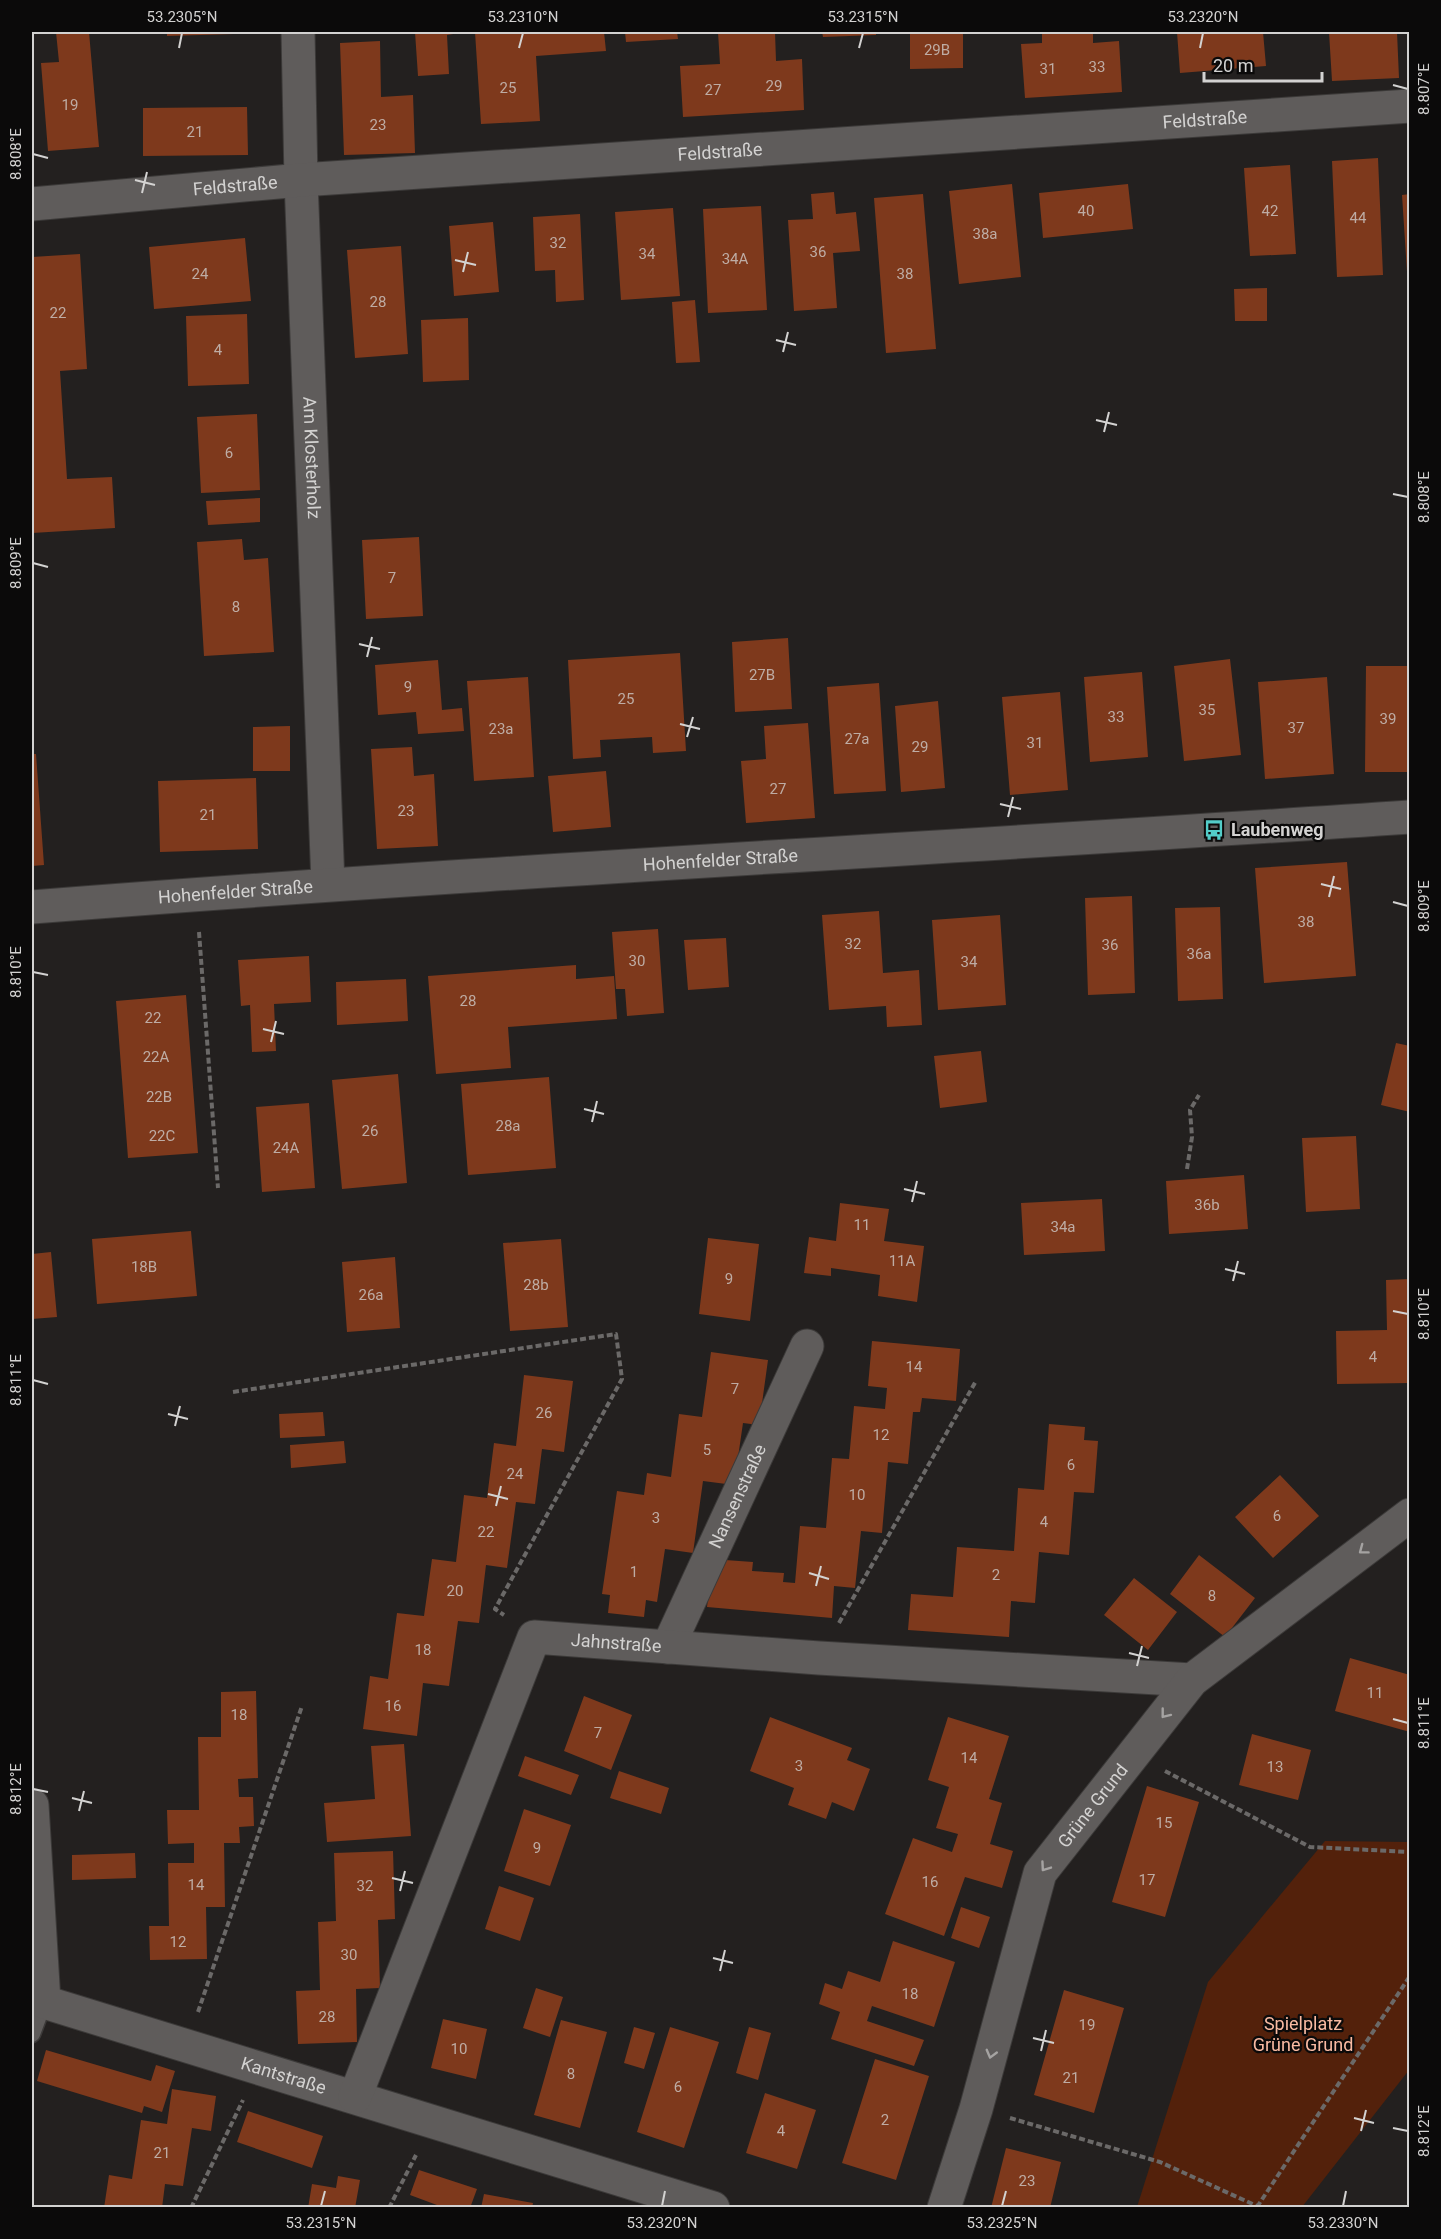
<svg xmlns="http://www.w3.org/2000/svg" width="1441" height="2239" viewBox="0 0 1441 2239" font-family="Roboto,sans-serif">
  <rect width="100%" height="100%" fill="#23201f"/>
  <path fill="#53210b" d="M1325 1841 1409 1842V2070L1302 2207H1137L1208 1982Z"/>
  <path fill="#7e391c" d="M56 32H89L99 147 48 151 41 63 59 62Z
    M167 32H234V34L167 36Z
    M415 32H466L447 35 449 74 418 76Z
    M475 32H604L606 51 536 56 540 121 481 124Z
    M625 32H677L678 39 626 42Z
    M718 32H775L776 61 802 59 804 110 683 117 680 66 720 64Z
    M822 32H876V35L823 37Z
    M910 32H963V68L910 69Z
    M1042 32H1093V43L1119 41 1122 92 1025 98 1021 44 1042 43Z
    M1177 32H1263L1266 66 1180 73Z
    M1329 32H1397L1399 78 1332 81Z
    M380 41 381 97 413 95 415 153 344 155 340 43Z
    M247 107 248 155 143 156V108Z
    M1378 158 1383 275 1337 277 1332 161Z
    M1290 165 1296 254 1250 256 1244 168Z
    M1012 184 1021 277 959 284 949 191Z
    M1128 184 1133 229 1043 238 1039 193Z
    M834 192 836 214 856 212 860 251 833 253 837 308 794 311 788 220 813 219 811 194Z
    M923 194 936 349 886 353 874 198Z
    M1410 194V287H1408L1402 195Z
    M761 206 767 310 708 313 703 209Z
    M673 208 680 296 621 300 615 212Z
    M580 214 584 300 556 302 555 270 535 271 533 217Z
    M493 222 499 292 454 296 449 226Z
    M245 238 251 301 154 309 149 247Z
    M401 246 408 354 355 358 347 250Z
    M80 254 87 369 60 371 67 479 112 477 115 528 32 533V257Z
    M1267 288V321H1235L1234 289Z
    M695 300 700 362 676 363 672 302Z
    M247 314 249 384 188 386 186 316Z
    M468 318 469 380 423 382 421 320Z
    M257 414 260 490 201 493 197 417Z
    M260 498V522L208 525 206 501Z
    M419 537 423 616 366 619 362 540Z
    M242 539 244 560 268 558 274 652 204 656 197 542Z
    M788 638 792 709 735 712 732 642Z
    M680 653 686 751 653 753 652 737 600 740 601 757 573 759 568 660Z
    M1230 659 1241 755 1184 761 1174 666Z
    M438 660 442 710 462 708 464 731 418 734 416 712 378 715 375 665Z
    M1366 666H1410V772H1365Z
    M1142 672 1148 757 1090 762 1084 677Z
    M528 677 534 777 474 781 467 681Z
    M1327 677 1334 774 1265 779 1258 682Z
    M879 683 886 791 834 794 827 687Z
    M1060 692 1068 790 1010 795 1002 697Z
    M938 701 945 788 901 792 895 706Z
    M808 723 815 818 746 823 741 761 766 759 764 726Z
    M290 726V771H253V727Z
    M412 747 414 776 434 774 438 846 377 849 371 749Z
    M32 754H36L44 865 32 866Z
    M606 771 611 827 553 832 548 776Z
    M256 778 258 849 160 852 158 781Z
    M1347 862 1356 976 1264 983 1255 868Z
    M1132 896 1135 993 1088 995 1085 898Z
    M1220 907 1223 999 1178 1001 1175 908Z
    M879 911 883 973 919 970 922 1025 887 1027 886 1006 829 1010 822 915Z
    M1000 915 1006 1005 938 1010 932 920Z
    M658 929 664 1013 627 1016 625 989H616L612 932Z
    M726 938 729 987 688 990 684 940Z
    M309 956 311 1002 274 1004 276 1051 252 1052 250 1005 241 1006 238 960Z
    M576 965V979L614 976 617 1019 508 1027 511 1068 436 1074 428 976Z
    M406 979 408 1021 337 1025 336 982Z
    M186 995 198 1153 128 1158 116 1001Z
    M1396 1043 1410 1046V1112L1381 1105Z
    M981 1051 987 1102 940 1108 934 1056Z
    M398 1074 407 1183 342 1189 332 1080Z
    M549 1077 556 1168 468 1175 461 1084Z
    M309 1103 315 1188 262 1192 256 1107Z
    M1356 1136 1360 1209 1306 1212 1302 1138Z
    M1244 1175 1248 1229 1169 1234 1166 1181Z
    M1102 1199 1105 1251 1024 1255 1021 1203Z
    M840 1203 889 1209 884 1241 924 1246 917 1302 878 1296 880 1275 831 1268V1276L804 1273 809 1237 836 1241Z
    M191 1231 197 1296 97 1304 92 1239Z
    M708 1238 759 1244 750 1321 699 1314Z
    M561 1239 568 1327 510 1331 503 1243Z
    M51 1252 57 1317 32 1319V1254Z
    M395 1257 400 1328 347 1332 342 1262Z
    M1410 1279V1383L1337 1384 1336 1331 1387 1330 1386 1280Z
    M872 1341 960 1349 956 1401 922 1398 920 1412H913L908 1464 888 1462 882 1533 861 1531 855 1588 834 1586 832 1618 707 1607 709 1589 725 1560 753 1562 752 1571 784 1573 783 1582 795 1583 800 1526 826 1528 832 1458 849 1459 854 1406 885 1409 887 1388 868 1386Z
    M711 1352 768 1360 759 1425 743 1423 734 1485 703 1481 693 1553 665 1549 657 1602 646 1600 644 1617 608 1613 610 1595 602 1594 617 1491 644 1495 647 1473 671 1477 679 1414 702 1417Z
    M524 1375 573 1381 564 1452 542 1449 535 1504 516 1502 507 1568 486 1565 479 1623 458 1621 449 1686 423 1683 417 1736 363 1729 370 1676 388 1679 397 1613 424 1616 432 1559 456 1562 464 1495 487 1498 494 1443 516 1446Z
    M323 1412 325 1436 280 1438 279 1414Z
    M1049 1424 1085 1427 1084 1440 1098 1441 1094 1493 1074 1492 1069 1555 1039 1552 1035 1603 1011 1601 1009 1637 908 1630 911 1594 953 1597 957 1547 1014 1551 1018 1488 1044 1490Z
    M344 1441 346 1463 291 1468 290 1445Z
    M1280 1475 1319 1516 1273 1558 1235 1517Z
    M1199 1555 1255 1598 1225 1637 1170 1594Z
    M1134 1578 1177 1612 1148 1650 1104 1615Z
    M1350 1658 1410 1675V1732L1335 1711Z
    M256 1691 258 1778 238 1779 239 1797H253L254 1826 239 1827 240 1843H224L225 1907H206L207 1959 150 1960 149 1926H169L168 1863H194V1843L168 1844 167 1810H199L198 1737H221V1692Z
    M584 1696 632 1715 611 1770 564 1751Z
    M770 1717 852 1748 847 1760 870 1769 854 1811 832 1802 826 1819 788 1805 794 1788 750 1771Z
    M948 1717 1009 1736 989 1799 1002 1803 990 1844 1013 1851 1002 1888 965 1877 944 1936 885 1914 913 1838 952 1852 958 1834 936 1828 949 1787 928 1780Z
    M1252 1734 1311 1750 1298 1800 1239 1785Z
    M404 1744 411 1836 327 1842 324 1803 375 1799 371 1746Z
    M525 1756 579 1775 571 1795 518 1776Z
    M619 1771 669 1788 661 1814 610 1798Z
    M1147 1786 1199 1802 1165 1917 1112 1902Z
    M524 1809 571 1825 550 1886 504 1871Z
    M393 1851 395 1919 378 1920 380 1988 356 1989 357 2042 298 2044 296 1991 320 1990 318 1922 336 1921 334 1853Z
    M135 1853 136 1878 72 1880V1855Z
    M499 1886 534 1898 520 1941 485 1929Z
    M961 1907 990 1917 979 1948 951 1938Z
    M893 1941 955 1962 934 2027 872 2006 867 2021 924 2040 914 2066 831 2039 840 2012 819 2004 825 1983 842 1989 848 1971 880 1982Z
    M536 1988 563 1997 550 2037 523 2028Z
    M1064 1990 1124 2008 1094 2113 1034 2095Z
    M443 2019 487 2029 476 2079 431 2068Z
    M561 2020 607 2032 580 2128 534 2115Z
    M634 2027 655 2033 644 2069 624 2063Z
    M670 2027 719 2042 684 2148 637 2132Z
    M749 2027 771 2033 758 2080 736 2073Z
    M46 2050 151 2081 156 2065 175 2071 162 2112 144 2106 142 2113 37 2081Z
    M875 2059 929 2076 896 2180 842 2163Z
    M172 2089 216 2096 211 2131 192 2128 183 2186 165 2184 162 2208H104L109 2175 132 2179 141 2120 167 2124Z
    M765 2093 816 2110 797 2169 746 2153Z
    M248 2111 323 2136 312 2168 237 2142Z
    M1006 2148 1061 2162 1050 2208H991Z
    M419 2170 477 2189 470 2208H445L410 2195Z
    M338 2176 360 2180 355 2208H308L312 2184 336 2188Z
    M484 2194 533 2203 532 2208H481Z"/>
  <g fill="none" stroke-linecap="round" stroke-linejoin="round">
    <g stroke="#3c3a39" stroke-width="19">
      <path id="service" d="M32 2034 44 2002"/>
    </g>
    <g stroke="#3c3a39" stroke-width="35">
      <g id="minor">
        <path id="s1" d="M298 32 301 180 328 884"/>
        <path id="s2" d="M32 204 301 180 1410 106"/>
        <path id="s3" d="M668 1647 807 1346"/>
        <path id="s4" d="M32 1805 44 2002 713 2208"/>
        <path id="s5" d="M355 2097 534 1637 819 1658 1192 1680"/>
        <path id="s6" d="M944 2208 976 2109 1040 1873 1192 1680 1410 1515"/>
      </g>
    </g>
    <g stroke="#3c3a39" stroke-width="35">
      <g id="tertiary">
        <path id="s7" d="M32 907C490 871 950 848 1410 817"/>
      </g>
    </g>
    <path stroke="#6b6968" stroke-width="4" stroke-dasharray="6 3" stroke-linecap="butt" d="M199 932 218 1188
      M1187 1169 1192 1137 1190 1110 1199 1095
      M233 1392 616 1334 622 1379 495 1609 504 1615
      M839 1623 976 1381
      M1165 1771 1310 1847 1410 1852
      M198 2012 302 1706
      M1010 2118 1160 2162 1257 2206
      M1257 2207 1410 1976
      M191 2208 243 2100
      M389 2208 416 2155"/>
    <use href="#service" stroke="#5f5c5b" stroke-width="16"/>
    <use href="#minor" stroke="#5f5c5b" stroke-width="33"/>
    <use href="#tertiary" stroke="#5f5c5b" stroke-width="33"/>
  </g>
  <defs><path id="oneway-chevron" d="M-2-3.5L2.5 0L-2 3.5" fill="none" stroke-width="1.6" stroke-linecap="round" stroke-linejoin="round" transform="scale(1.5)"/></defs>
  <g stroke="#a5a3a2">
    <use href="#oneway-chevron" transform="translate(1363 1550) rotate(143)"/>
    <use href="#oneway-chevron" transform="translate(1165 1714) rotate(128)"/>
    <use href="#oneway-chevron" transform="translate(1045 1867) rotate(125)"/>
    <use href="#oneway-chevron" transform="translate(991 2054) rotate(105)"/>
  </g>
  <path fill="none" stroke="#d3d2d1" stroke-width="2" d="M179 48 182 33M519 48 523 33M859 48 863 33M1200 48 1203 33M1393 85 1408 89M33 154 48 158M135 180 155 185M142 193 147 172M455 260 476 265M463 272 468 252M776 340 796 345M783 352 788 332M1096 420 1117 425M1104 432 1109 412M1393 494 1408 497M33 563 48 567M359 644 380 649M367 657 372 637M680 724 700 729M687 737 693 717M1000 804 1021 809M1008 817 1013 797M1321 884 1341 889M1329 897 1334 876M1393 902 1408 906M33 972 48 975M263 1029 284 1034M271 1042 276 1021M584 1109 604 1114M592 1122 597 1101M904 1189 925 1194M912 1202 917 1181M1225 1269 1245 1274M1233 1281 1238 1261M1393 1311 1408 1314M33 1380 48 1384M168 1414 188 1419M175 1426 180 1406M488 1494 508 1499M496 1506 501 1486M809 1573 829 1579M816 1586 821 1566M1129 1653 1149 1658M1137 1666 1142 1646M1393 1719 1408 1723M33 1789 48 1792M72 1798 92 1803M79 1811 84 1791M392 1878 413 1883M400 1891 405 1871M713 1958 733 1963M720 1971 725 1950M1033 2038 1054 2043M1041 2051 1046 2030M1354 2118 1374 2123M1393 2128 1408 2131M1361 2131 1366 2110M321 2206 325 2191M662 2206 665 2191M1002 2206 1006 2191M1343 2206 1346 2191"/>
  <defs>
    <g id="bus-bare" transform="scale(1.62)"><path d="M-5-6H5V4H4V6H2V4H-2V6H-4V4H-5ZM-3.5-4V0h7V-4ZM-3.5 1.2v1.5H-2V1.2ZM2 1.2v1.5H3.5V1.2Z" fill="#53cdc9" stroke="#0b0a0a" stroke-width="2.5" paint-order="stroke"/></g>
  </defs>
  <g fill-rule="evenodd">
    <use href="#bus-bare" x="1214" y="830"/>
  </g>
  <g text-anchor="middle" stroke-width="4.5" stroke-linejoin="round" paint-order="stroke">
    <g font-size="15" fill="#beaca4">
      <text x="937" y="55">29B</text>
      <text x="1097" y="72">33</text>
      <text x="1048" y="74">31</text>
      <text x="774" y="91">29</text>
      <text x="508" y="93">25</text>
      <text x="713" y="95">27</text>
      <text x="70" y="110">19</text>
      <text x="378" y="130">23</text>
      <text x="195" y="137">21</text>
      <text x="1086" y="216">40</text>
      <text x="1270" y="216">42</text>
      <text x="1358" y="223">44</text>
      <text x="985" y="239">38a</text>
      <text x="558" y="248">32</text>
      <text x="818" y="257">36</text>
      <text x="647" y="259">34</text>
      <text x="735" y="264">34A</text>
      <text x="200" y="279">24</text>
      <text x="905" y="279">38</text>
      <text x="378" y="307">28</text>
      <text x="58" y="318">22</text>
      <text x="218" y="355">4</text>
      <text x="229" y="458">6</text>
      <text x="392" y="583">7</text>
      <text x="236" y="612">8</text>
      <text x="762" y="680">27B</text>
      <text x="408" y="692">9</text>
      <text x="626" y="704">25</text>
      <text x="1207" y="715">35</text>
      <text x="1116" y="722">33</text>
      <text x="1388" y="724">39</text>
      <text x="1296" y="733">37</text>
      <text x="501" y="734">23a</text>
      <text x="857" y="744">27a</text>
      <text x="1035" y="748">31</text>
      <text x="920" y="752">29</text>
      <text x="778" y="794">27</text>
      <text x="406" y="816">23</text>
      <text x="208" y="820">21</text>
      <text x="1306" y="927">38</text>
      <text x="853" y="949">32</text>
      <text x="1110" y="950">36</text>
      <text x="1199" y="959">36a</text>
      <text x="637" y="966">30</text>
      <text x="969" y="967">34</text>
      <text x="468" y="1006">28</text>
      <text x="153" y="1023">22</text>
      <text x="156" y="1062">22A</text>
      <text x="159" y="1102">22B</text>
      <text x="508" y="1131">28a</text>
      <text x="370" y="1136">26</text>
      <text x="162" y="1141">22C</text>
      <text x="286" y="1153">24A</text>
      <text x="1207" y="1210">36b</text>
      <text x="862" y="1230">11</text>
      <text x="1063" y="1232">34a</text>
      <text x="902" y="1266">11A</text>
      <text x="144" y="1272">18B</text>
      <text x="729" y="1284">9</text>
      <text x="536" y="1290">28b</text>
      <text x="371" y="1300">26a</text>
      <text x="1373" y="1362">4</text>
      <text x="914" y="1372">14</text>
      <text x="735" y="1394">7</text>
      <text x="544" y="1418">26</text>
      <text x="881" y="1440">12</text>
      <text x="707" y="1455">5</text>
      <text x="1071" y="1470">6</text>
      <text x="515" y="1479">24</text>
      <text x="857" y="1500">10</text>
      <text x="1277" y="1521">6</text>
      <text x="656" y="1523">3</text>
      <text x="1044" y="1527">4</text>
      <text x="486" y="1537">22</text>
      <text x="634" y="1577">1</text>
      <text x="996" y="1580">2</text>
      <text x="455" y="1596">20</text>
      <text x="1212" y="1601">8</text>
      <text x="423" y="1655">18</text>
      <text x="1375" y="1698">11</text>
      <text x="393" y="1711">16</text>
      <text x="239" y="1720">18</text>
      <text x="598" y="1738">7</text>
      <text x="969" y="1763">14</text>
      <text x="799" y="1771">3</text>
      <text x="1275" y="1772">13</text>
      <text x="1164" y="1828">15</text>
      <text x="537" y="1853">9</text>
      <text x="1147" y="1885">17</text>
      <text x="930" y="1887">16</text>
      <text x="196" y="1890">14</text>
      <text x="365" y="1891">32</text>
      <text x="178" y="1947">12</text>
      <text x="349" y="1960">30</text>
      <text x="910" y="1999">18</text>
      <text x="327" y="2022">28</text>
      <text x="1087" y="2030">19</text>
      <text x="459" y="2054">10</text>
      <text x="571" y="2079">8</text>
      <text x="1071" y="2083">21</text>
      <text x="678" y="2092">6</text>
      <text x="885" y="2125">2</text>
      <text x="781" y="2136">4</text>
      <text x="162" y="2158">21</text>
      <text x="1027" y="2186">23</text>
    </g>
    <g font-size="18" fill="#d3d2d1" stroke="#0b0a0a">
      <text dy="6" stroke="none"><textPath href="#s2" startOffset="1176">Feldstraße</textPath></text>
      <text dy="6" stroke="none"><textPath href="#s2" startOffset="690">Feldstraße</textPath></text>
      <text dy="6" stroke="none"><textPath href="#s2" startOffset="204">Feldstraße</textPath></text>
      <text dy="6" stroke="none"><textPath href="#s1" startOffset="426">Am Klosterholz</textPath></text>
      <text dy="6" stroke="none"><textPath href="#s7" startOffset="690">Hohenfelder Straße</textPath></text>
      <text dy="6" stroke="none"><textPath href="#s7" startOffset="204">Hohenfelder Straße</textPath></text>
      <text dy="6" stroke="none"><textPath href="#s3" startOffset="166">Nansenstraße</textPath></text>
      <text dy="6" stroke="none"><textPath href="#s5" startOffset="576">Jahnstraße</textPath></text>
      <text dy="6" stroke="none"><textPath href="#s6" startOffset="434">Grüne Grund</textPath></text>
      <text dy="6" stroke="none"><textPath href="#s4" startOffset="448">Kantstraße</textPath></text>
    </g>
    <g font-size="18" font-weight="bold" fill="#d3d2d1" stroke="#0b0a0a" text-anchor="start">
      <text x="1231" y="836">Laubenweg</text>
    </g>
    <g font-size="18" fill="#f9baa2" stroke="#0b0a0a">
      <text x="1303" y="2030">Spielplatz<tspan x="1303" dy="21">Grüne Grund</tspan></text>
    </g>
  </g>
  <rect width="1441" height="2239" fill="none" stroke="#0b0a0a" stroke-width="66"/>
  <path d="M1204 72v9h118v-9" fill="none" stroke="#d3d2d1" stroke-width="3"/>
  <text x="1213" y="72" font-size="18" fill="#d3d2d1" stroke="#0b0a0a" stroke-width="4.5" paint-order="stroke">20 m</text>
  <rect x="33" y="33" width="1375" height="2173" fill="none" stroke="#d3d2d1" stroke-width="2"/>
  <g font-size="15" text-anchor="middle" fill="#d3d2d1">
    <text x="182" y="22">53.2305°N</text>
    <text x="523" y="22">53.2310°N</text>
    <text x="863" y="22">53.2315°N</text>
    <text x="1203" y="22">53.2320°N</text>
    <text transform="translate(1424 89) rotate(-90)" y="5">8.807°E</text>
    <text transform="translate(16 154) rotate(-90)" y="5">8.808°E</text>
    <text transform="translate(1424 497) rotate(-90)" y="5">8.808°E</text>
    <text transform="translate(16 563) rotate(-90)" y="5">8.809°E</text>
    <text transform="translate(1424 906) rotate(-90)" y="5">8.809°E</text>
    <text transform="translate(16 972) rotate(-90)" y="5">8.810°E</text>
    <text transform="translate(1424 1314) rotate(-90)" y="5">8.810°E</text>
    <text transform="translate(16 1380) rotate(-90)" y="5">8.811°E</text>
    <text transform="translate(1424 1723) rotate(-90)" y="5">8.811°E</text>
    <text transform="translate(16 1789) rotate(-90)" y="5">8.812°E</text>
    <text transform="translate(1424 2131) rotate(-90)" y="5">8.812°E</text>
    <text x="321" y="2228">53.2315°N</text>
    <text x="662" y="2228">53.2320°N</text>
    <text x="1002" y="2228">53.2325°N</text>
    <text x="1343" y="2228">53.2330°N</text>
  </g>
</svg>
